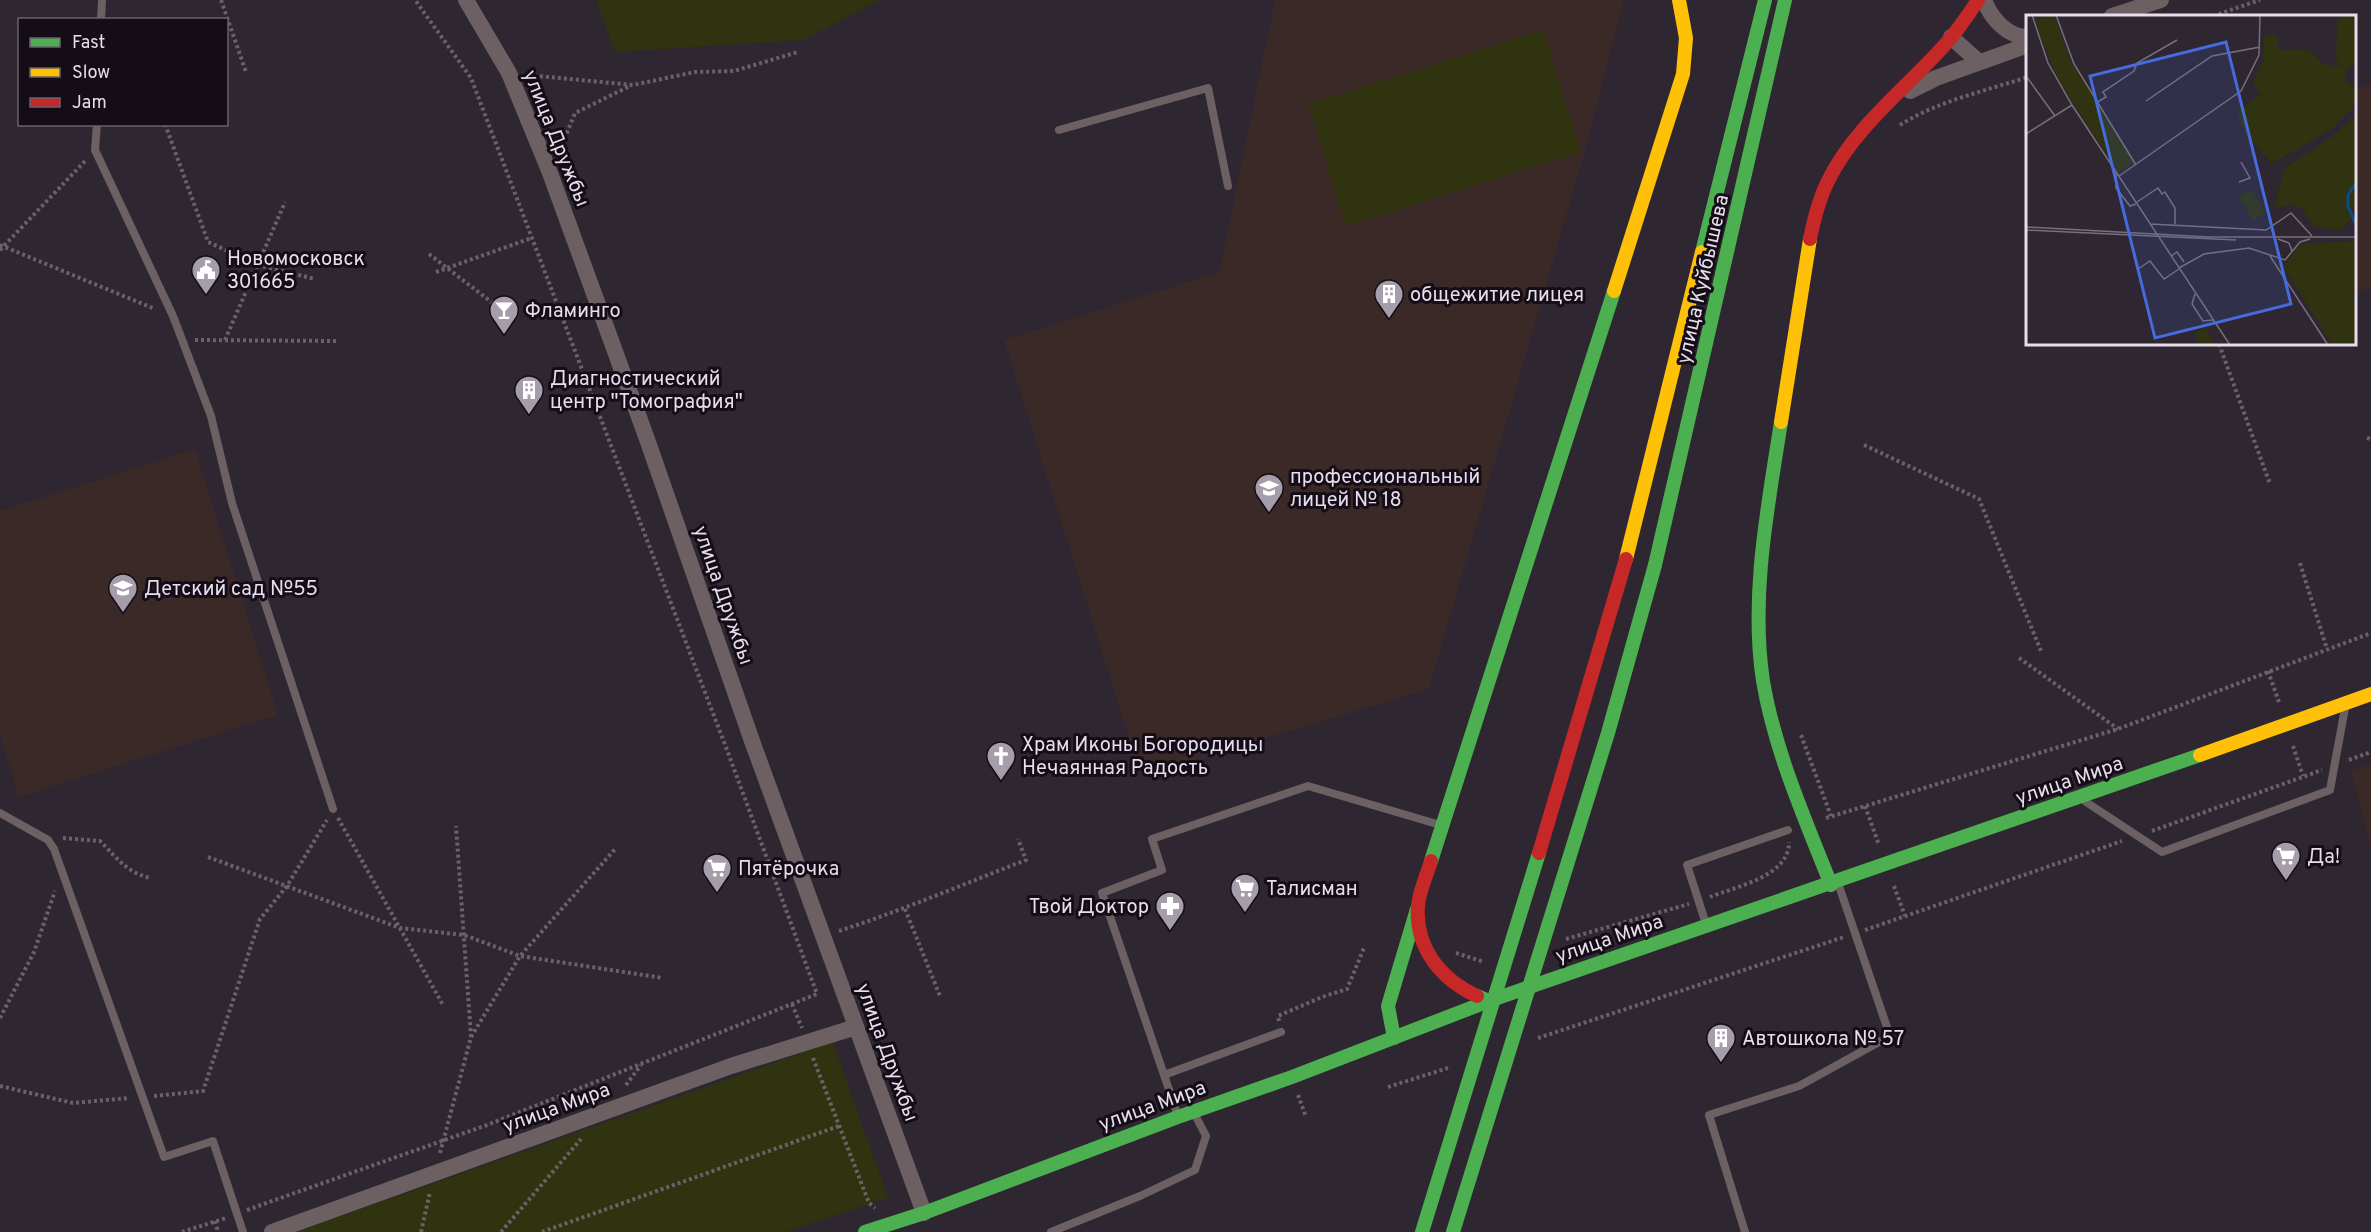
<svg xmlns="http://www.w3.org/2000/svg" width="2371" height="1232" viewBox="0 0 2371 1232" font-family="Overpass,sans-serif">
  <rect width="100%" height="100%" fill="#2e2631"/>
  <path fill="#3b2928" d="M1275 0H1624L1587 144 1429 689 1141 776 1004 340 1219 272Z
    M2371 83V288L2355 294V89Z
    M195 449 278 715 19 797 0 736V511Z
    M2371 764V846L2351 771Z"/>
  <path fill="#30330f" d="M596 0H880L803 40 615 52Z
    M1543 30 1581 152 1346 226 1308 104Z
    M833 1042 888 1198 785 1232H296Z"/>
  <g fill="none" stroke-linecap="round" stroke-linejoin="round">
    <path stroke="#6a6266" stroke-width="4" stroke-dasharray="3 3" stroke-linecap="butt" d="M221 0 246 72
      M2213 16 2260 0
      M528 75 633 85 695 72 734 71 798 52
      M165 124 208 242 258 265 315 279
      M1900 125C1938 101 1985 91 2028 77
      M560 150 575 113 632 85
      M0 245 155 309
      M0 250 87 159
      M429 254 503 311
      M436 272 532 238
      M195 340 338 341
      M225 340 285 202
      M2219 344 2270 484
      M2367 438 2371 439
      M1864 445 1979 499 2041 651
      M2300 563 2327 649
      M2019 658 2118 729
      M2268 671 2280 705
      M1801 735 1831 816
      M2293 746 2303 776
      M2349 760 2371 752
      M1865 806 1879 845
      M338 818 443 1005
      M1826 818 2118 729 2371 633
      M2152 831 2322 770
      M63 838 100 841C116 857 128 874 151 878
      M208 857 400 928 464 935 520 956 663 978
      M1894 886 1905 916
      M1710 897C1735 887 1790 876 1789 842
      M905 909 940 996
      M1865 930 2122 841
      M839 931C903 910 964 884 1026 860L1018 839
      M1566 939 1689 904
      M1456 953 1484 962
      M792 1004 802 1028
      M0 1018 34 952 55 891
      M1279 1021 1278 1016 1322 997 1347 989 1364 948
      M471 1037 520 956 616 848
      M1538 1038 1844 937
      M813 1058 869 1203 875 1208
      M626 1085 641 1065
      M0 1086 73 1103 129 1098
      M1388 1087 1451 1067
      M1298 1095 1306 1117
      M154 1096 203 1091 260 919 287 886 327 820
      M440 1153 471 1037 456 826
      M247 1210 487 1125 817 994 727 750 471 78 415 0
      M215 1221 218 1232
      M182 1232 226 1218
      M421 1232 430 1192
      M501 1232 581 1139
      M542 1232 839 1126"/>
    <path stroke="#6c6062" stroke-width="8" d="M101 20 102 0
      M97 124 95 150 173 316 211 416 232 503 333 809
      M1059 130 1208 88 1228 186
      M2086 802 2162 852 2330 790 2345 708
      M0 813 48 840 54 849 164 1157 213 1141 243 1232
      M1706 924 1687 865 1788 830
      M1164 1075 1281 1032
      M1178 1116 1102 893 1162 870 1152 839 1308 786 1437 824
      M1051 1232 1140 1196 1195 1170 1206 1136 1194 1113
      M1745 1232 1709 1115 1799 1086 1890 1036 1839 886"/>
    <path stroke="#6c6062" stroke-width="16" d="M466 0 509 73 550 173 647 439 752 741 924 1213
      M1984 0C1991 18 2007 37 2028 37
      M2112 16 2161 0
      M1951 37 1979 62
      M1910 91 1936 78 2028 45
      M272 1232 731 1066 856 1027"/>
    <path stroke="#4caf50" stroke-width="14" d="M1702 252 1765 0
      M1781 422C1768 506 1750 596 1763 681 1775 752 1805 819 1831 885
      M1655 565 1785 0
      M1431 861 1614 291
      M1477 996 1489 1001 2200 755
      M1394 1038 1388 1006 1417 909
      M865 1232 924 1213 1178 1117 1292 1077 1489 1001"/>
    <path stroke="#ffc107" stroke-width="14" d="M1614 291 1683 74 1686 38 1679 0
      M1781 422 1810 239
      M1626 559 1702 252
      M2200 755 2371 694"/>
    <path stroke="#c62828" stroke-width="14" d="M1810 239C1814 219 1819 199 1828 181 1854 128 1903 91 1942 48 1956 33 1967 17 1978 0
      M1431 861C1427 875 1419 891 1418 906 1415 947 1440 979 1477 996"/>
    <path stroke="#4caf50" stroke-width="14" d="M1422 1232 1539 853
      M1453 1232 1608 733 1655 565"/>
    <path stroke="#c62828" stroke-width="14" d="M1539 853 1626 559"/>
  </g>
  <defs>
    <g id="civic-pin" transform="scale(1.5)"><path d="M0 17L-7.5 6A9.5 9.5 0 1 1 7.5 6Z" fill="#a69daa" stroke="#140d17"/><path d="M-.6-6.5H3V-4.5H.6V-3L4-1V1h2V6H-6V1h2V-1L-.6-3ZM-1.2 2.5V6h2.4V2.5Z" fill="#fff"/></g>
    <g id="building-pin" transform="scale(1.5)"><path d="M0 17L-7.5 6A9.5 9.5 0 1 1 7.5 6Z" fill="#a69daa" stroke="#140d17"/><path d="M-4-6H4V6H1V3H-1V6H-4ZM-2.5-4.3h1.7v1.8h-1.7ZM.8-4.3h1.7v1.8H.8ZM-2.5-1h1.7V.8h-1.7ZM.8-1h1.7V.8H.8Z" fill="#fff"/></g>
    <g id="bar-pin" transform="scale(1.5)"><path d="M0 17L-7.5 6A9.5 9.5 0 1 1 7.5 6Z" fill="#a69daa" stroke="#140d17"/><path d="M-6-5H6L.8 .8V4.5H3.5V6h-7V4.5H-.8V.8Z" fill="#fff"/></g>
    <g id="university-pin" transform="scale(1.5)"><path d="M0 17L-7.5 6A9.5 9.5 0 1 1 7.5 6Z" fill="#a69daa" stroke="#140d17"/><path d="M0-5L7-2L0 1L-7-2ZM-4 1L0 2.5L4 1V4Q0 6-4 4Z" fill="#fff"/></g>
    <g id="school-pin" transform="scale(1.5)"><path d="M0 17L-7.5 6A9.5 9.5 0 1 1 7.5 6Z" fill="#a69daa" stroke="#140d17"/><path d="M0-5L7-2L0 1L-7-2ZM-4 1L0 2.5L4 1V4Q0 6-4 4Z" fill="#fff"/></g>
    <g id="church-pin" transform="scale(1.5)"><path d="M0 17L-7.5 6A9.5 9.5 0 1 1 7.5 6Z" fill="#a69daa" stroke="#140d17"/><path d="M-1.2-6h2.4v3.5h3.3v2.4h-3.3V6h-2.4V-.1h-3.3v-2.4h3.3Z" fill="#fff"/></g>
    <g id="supermarket-pin" transform="scale(1.5)"><path d="M0 17L-7.5 6A9.5 9.5 0 1 1 7.5 6Z" fill="#a69daa" stroke="#140d17"/><path d="M-6-5.5h2.5l.6 2H6L4.5 2H-2.5L-4.4-4H-6ZM-1.5 3.2a1.3 1.3 0 1 0 .1 0ZM3 3.2a1.3 1.3 0 1 0 .1 0Z" fill="#fff"/></g>
    <g id="pharmacy-pin" transform="scale(1.5)"><path d="M0 17L-7.5 6A9.5 9.5 0 1 1 7.5 6Z" fill="#a69daa" stroke="#140d17"/><path d="M-2-6h4v4h4v4h-4v4h-4v-4h-4v-4h4Z" fill="#fff"/></g>
  </defs>
  <g fill-rule="evenodd">
    <use href="#civic-pin" x="206" y="270"/>
    <use href="#building-pin" x="1389" y="294"/>
    <use href="#bar-pin" x="504" y="310"/>
    <use href="#building-pin" x="529" y="390"/>
    <use href="#university-pin" x="1269" y="488"/>
    <use href="#school-pin" x="123" y="588"/>
    <use href="#church-pin" x="1001" y="756"/>
    <use href="#supermarket-pin" x="2286" y="856"/>
    <use href="#supermarket-pin" x="717" y="868"/>
    <use href="#supermarket-pin" x="1245" y="888"/>
    <use href="#pharmacy-pin" x="1170" y="906"/>
    <use href="#building-pin" x="1721" y="1038"/>
  </g>
  <g text-anchor="middle" stroke-width="6" stroke-linejoin="round" paint-order="stroke">
    <g font-size="20" fill="#e7ddeb" stroke="#140d17">
      <text transform="translate(557 138) rotate(68)" y="7">улица Дружбы</text>
      <text transform="translate(1702 279) rotate(-77)" y="7">улица Куйбышева</text>
      <text transform="translate(724 595) rotate(71)" y="7">улица Дружбы</text>
      <text transform="translate(2069 780) rotate(-19)" y="7">улица Мира</text>
      <text transform="translate(1609 938) rotate(-19)" y="7">улица Мира</text>
      <text transform="translate(888 1052) rotate(70)" y="7">улица Дружбы</text>
      <text transform="translate(1152 1105) rotate(-20)" y="7">улица Мира</text>
      <text transform="translate(556 1107) rotate(-20)" y="7">улица Мира</text>
    </g>
    <g font-size="20" fill="#e7ddeb" stroke="#140d17" text-anchor="start">
      <text x="227" y="265">Новомосковск<tspan x="227" dy="23">301665</tspan></text>
      <text x="1410" y="301">общежитие лицея</text>
      <text x="525" y="317">Фламинго</text>
      <text x="550" y="385">Диагностический<tspan x="550" dy="23">центр "Томография"</tspan></text>
      <text x="1290" y="483">профессиональный<tspan x="1290" dy="23">лицей № 18</tspan></text>
      <text x="144" y="595">Детский сад №55</text>
      <text x="1022" y="751">Храм Иконы Богородицы<tspan x="1022" dy="23">Нечаянная Радость</tspan></text>
      <text x="2307" y="863">Да!</text>
      <text x="738" y="875">Пятёрочка</text>
      <text x="1266" y="895">Талисман</text>
      <text x="1149" y="913" text-anchor="end">Твой Доктор</text>
      <text x="1742" y="1045">Автошкола № 57</text>
    </g>
  </g>
  <g transform="translate(2026 15)">
    <rect width="330" height="330" fill="#2e2631"/>
    <path d="M28 0 45 47 108 147 92 158 32 63 13 19 9 5ZM319 0 330 1V51L322 52 319 65 330 72V90L303 116 246 148 218 117 211 96 235 80 226 68 237 46 238 21H252V35H282L298 49 315 51 310 45 311 6ZM330 100V194L320 192 327 200 316 215 288 212 276 193 267 190 248 193 259 153 307 121ZM225 174 239 198 227 206 212 182ZM330 226V330H306L257 250 276 229ZM178 312 190 330H175L168 319Z" fill="#30330f"/>
    <path fill="none" stroke="#0b4d81" stroke-width="3" d="M330 168 322 180V191L330 210"/>
    <path fill="none" stroke="#786f7b" stroke-width="1.5" d="M6 0 22 48 46 90 204 330M30 0 48 49 110 150M0 61 29 101M120 86 186 41 234 32M70 88 80 82 77 77 108 56 111 48 151 25M0 119 46 90M90 159V173L104 191 110 189M93 161 215 76 233 40 234 0M213 167 224 163 215 147M111 187 132 173 136 179 139 177 149 193V209M124 209 240 215 265 198 286 221M0 212 183 222H330M0 215 210 225M252 224 263 228 266 236M145 241 151 237 158 247M244 241 302 330M153 253 178 239 223 233 259 245 274 227 284 224M112 254 124 246 138 264 153 254M169 279 166 289 177 306 187 305"/>
    <path fill="#456bdc" fill-opacity="0.15" stroke="#456bdc" stroke-width="3" d="M200 27 265 289 129 323 64 61Z"/>
    <rect width="330" height="330" fill="none" stroke="#e7ddeb" stroke-width="3"/>
  </g>
  <rect x="18" y="18" width="210" height="108" fill="#140d17" stroke="#68606c" stroke-width="1.5"/>
  <rect x="30" y="38" width="30" height="9" fill="#4caf50" stroke="#68606c" stroke-width="1.5"/>
  <text x="72" y="48" font-size="18" fill="#e7ddeb">Fast</text>
  <rect x="30" y="68" width="30" height="9" fill="#ffc107" stroke="#68606c" stroke-width="1.5"/>
  <text x="72" y="78" font-size="18" fill="#e7ddeb">Slow</text>
  <rect x="30" y="98" width="30" height="9" fill="#c62828" stroke="#68606c" stroke-width="1.5"/>
  <text x="72" y="108" font-size="18" fill="#e7ddeb">Jam</text>
</svg>
